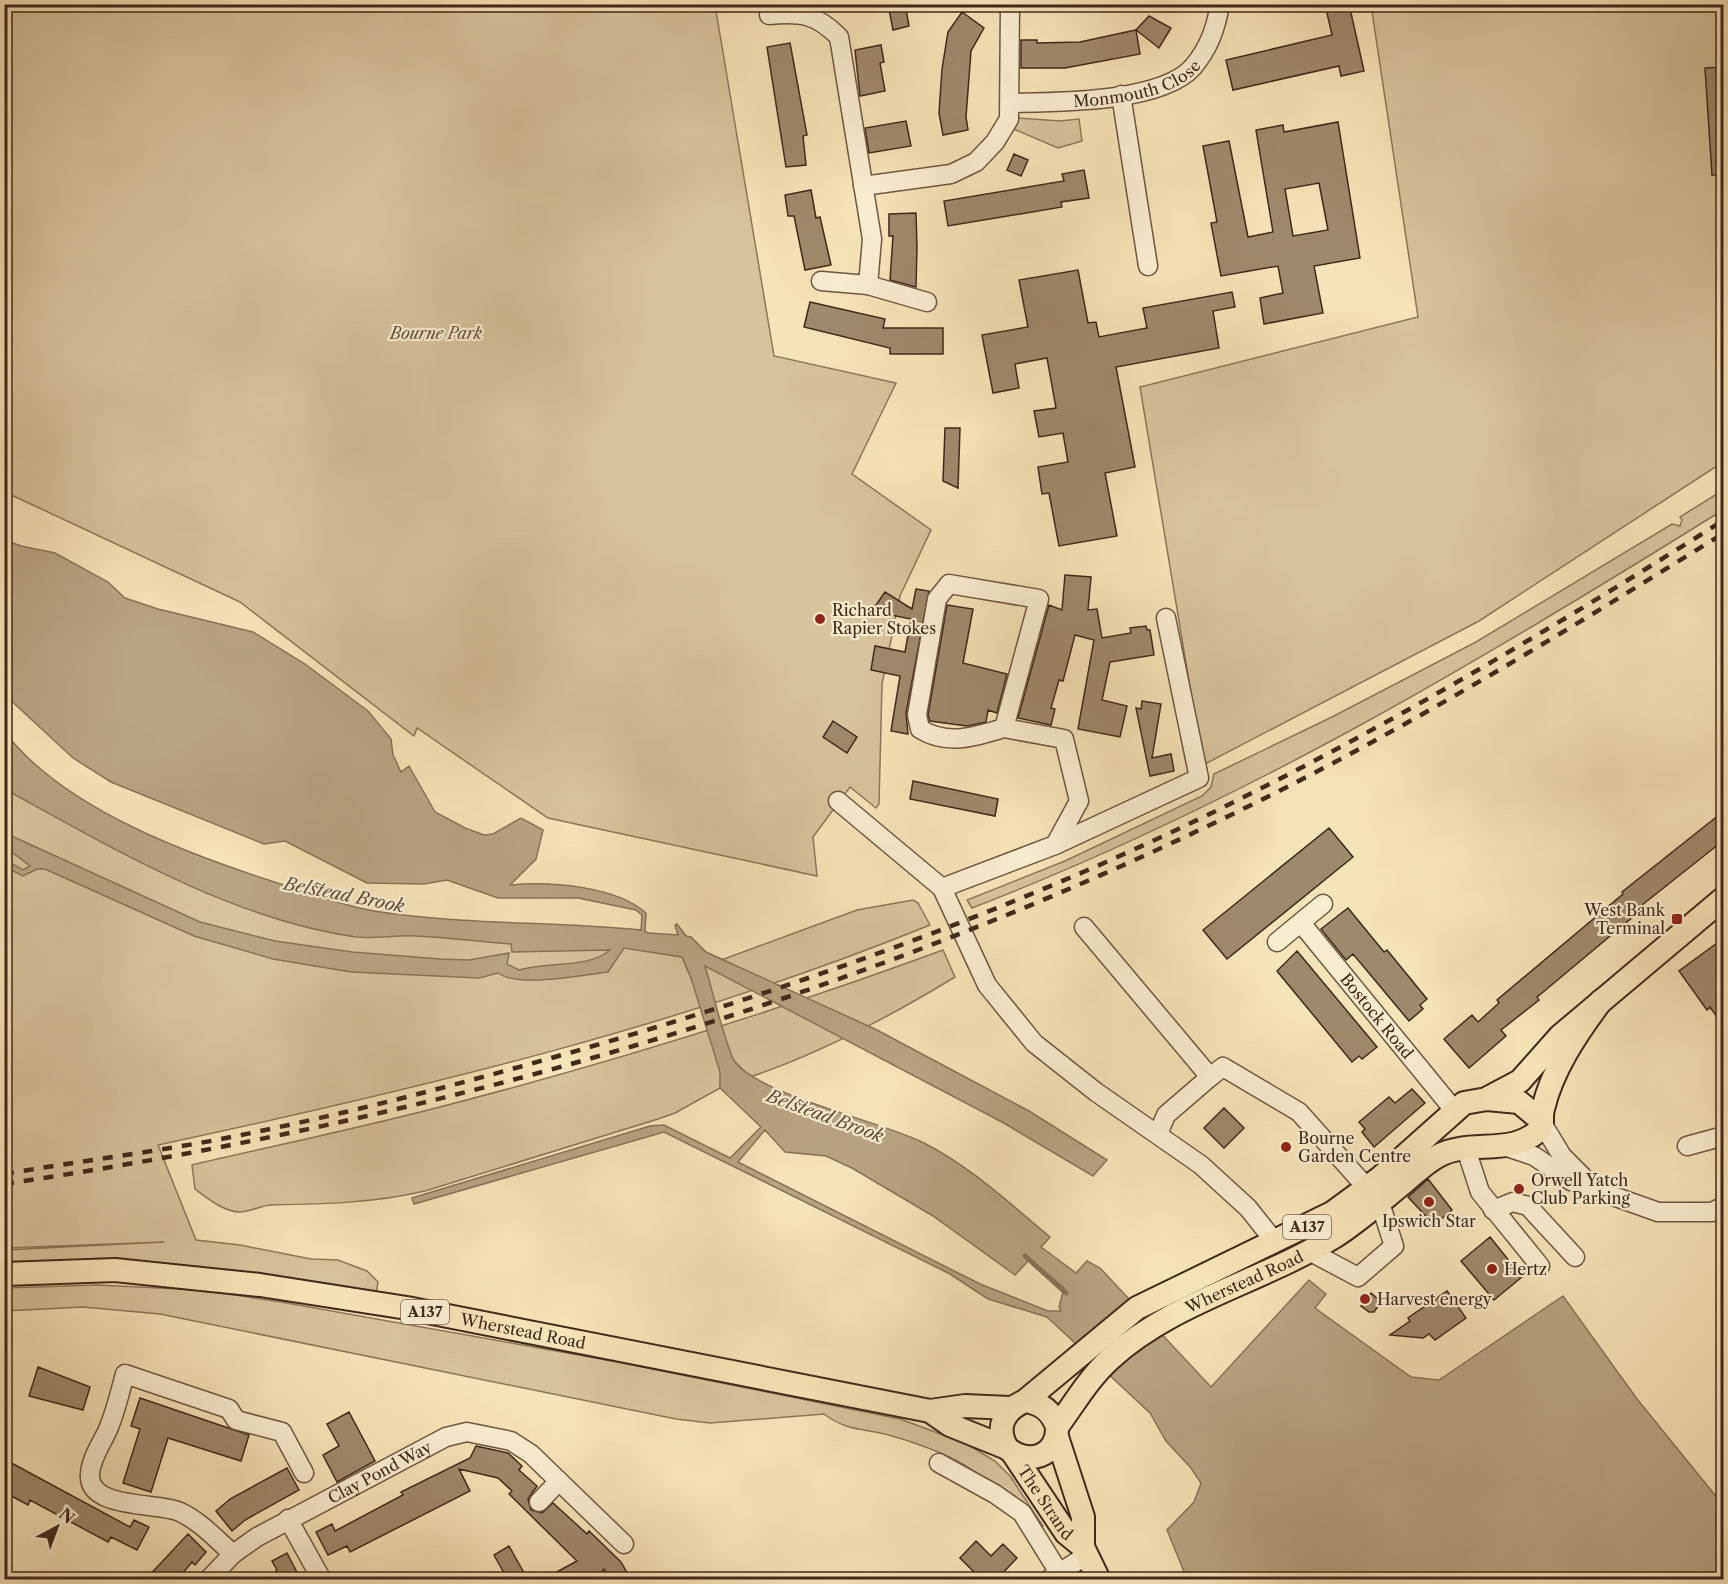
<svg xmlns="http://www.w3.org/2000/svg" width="1728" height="1584" viewBox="0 0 1728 1584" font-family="'Libre Caslon Text',serif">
  <rect width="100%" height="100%" fill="#f6e3b7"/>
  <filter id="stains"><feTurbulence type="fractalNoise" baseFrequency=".00333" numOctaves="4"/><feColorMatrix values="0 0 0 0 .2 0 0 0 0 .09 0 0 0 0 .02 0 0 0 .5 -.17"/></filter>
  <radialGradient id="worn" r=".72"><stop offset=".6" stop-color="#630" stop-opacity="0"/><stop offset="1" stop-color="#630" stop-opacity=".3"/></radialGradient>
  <path fill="#d7c39c" stroke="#8c765b" stroke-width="1.5" d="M5 5H715L774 356 896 383 852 474 931 530 900 596 882 684 879 804 876 808 850 787 813 837 817 876 548 818 417 728 414 736 240 602 5 492Z
    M1371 5H1723V462L1479 621 1203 765 1140 387 1418 317Z
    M1018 118 1060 121 1079 119 1082 141 1058 148 1009 127Z
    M1723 490V510C1479 662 1241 804 972 908L967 900 1065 861 1202 796 1211 787 1214 774 1332 717 1476 642 1672 524 1680 526 1682 520 1680 517Z
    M4 754 222 898 642 950 682 957 691 978 705 966 857 910 913 900 918 903 930 925C682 1026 419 1089 158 1145L196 1240 240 1245 311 1259 338 1260 367 1271 378 1282 375 1299 5 1265V1250L164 1242 5 1248Z
    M943 950 955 977C891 1016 821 1053 750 1077L734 1061 721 1072 720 1088 675 1113 658 1119 425 1191C374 1203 324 1204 272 1205 261 1205 251 1212 240 1212 224 1212 207 1198 195 1189L192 1165C273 1146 355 1129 436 1108 607 1064 777 1011 943 950Z
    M97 1285 202 1290 281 1302 618 1362 900 1419 965 1443 995 1461 1010 1476 1043 1526 1038 1533C992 1477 962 1456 892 1436 864 1428 848 1432 824 1414L710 1423 676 1419 160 1314 83 1307 5 1311V1288Z"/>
  <path fill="#b8a382" stroke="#887258" stroke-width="1.5" fill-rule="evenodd" d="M5 540 21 546 55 553 108 582 125 598 158 609 253 632 305 664 368 711 391 739 393 755 401 772 409 766 435 812 465 828 484 835 493 834 521 818 543 830 536 859 510 885C549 881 616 886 646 913L645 931 648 933 678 935 675 925 677 924 686 936 691 937 706 952 877 1030 1029 1111 1107 1160 1093 1176 1002 1122 705 966C711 985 726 1049 735 1062 760 1095 879 1121 922 1142 970 1166 1009 1203 1050 1237L1041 1247 1076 1273 1087 1261 1100 1268 1211 1387 1309 1280 1326 1294 1315 1308 1411 1377 1439 1380 1563 1296 1637 1399 1723 1505V1579H1187L1167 1530 1194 1502 1201 1483 1191 1468 1166 1441 1150 1413 1047 1317 988 1299 950 1274 664 1132 414 1204 412 1198 650 1126 664 1125 730 1158 761 1127 720 1088V1072L691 978 682 957 624 948 608 972C583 975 518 988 498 973L479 978 351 972 273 959 194 936 45 869H37L23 876 5 867V860L23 870 30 866 5 847V833L200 922 275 941 352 952 440 959 469 960 509 953 507 964 519 970C547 961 588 969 610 950L512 952 511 944C479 942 447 937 415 936 396 935 375 939 356 937 235 920 117 851 12 793L5 785 4 731C63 810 195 857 287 886 315 895 344 906 374 911 462 925 553 921 641 930L642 915 636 910 578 898H498L447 880 424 884 367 883 285 841 264 844 111 782 73 758 5 695ZM765 1130 785 1152 826 1156 852 1168 933 1216 1015 1275 1030 1259 1064 1288 1059 1307 1061 1311H1048L980 1284 738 1162Z"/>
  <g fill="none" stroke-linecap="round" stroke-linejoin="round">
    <path stroke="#887258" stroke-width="5" d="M1025 1256 1066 1293"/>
  </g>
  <path fill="#9f896c" stroke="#40281a" stroke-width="1.5" fill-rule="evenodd" d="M888 4H905L909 26 893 30Z
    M1325 4H1349L1364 71 1341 76 1339 66 1233 90 1226 60 1332 35Z
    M962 12 984 28 971 51 966 117 968 130 943 135 939 113 942 69 948 32Z
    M1149 16 1171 28 1159 48 1136 30Z
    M1136 30 1140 54 1065 68H1021V40H1037V43L1080 42Z
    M790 43 807 135 803 136 806 165 786 167 767 47Z
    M881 45 884 62 880 63 885 91 860 96 855 50Z
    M1724 67V175H1712L1705 68Z
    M906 121 911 146 869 153 865 128Z
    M1338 122 1360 258 1314 266 1323 313 1264 324 1260 298 1283 293 1278 266 1221 276 1211 223 1217 222 1203 146 1229 141 1248 237 1273 232 1256 130 1283 125 1284 132ZM1319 183 1328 230 1293 236 1285 189Z
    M1014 154 1028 160 1021 176 1007 170Z
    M1084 170 1089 198 1061 202 1062 207 948 226 944 201 1064 181 1062 174Z
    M811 190 816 218 820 217 831 265 805 270 794 216H788L785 195Z
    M916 213 917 247 916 287 890 280 893 236H889V214Z
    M1078 270 1088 323 1096 322 1099 337 1147 328 1143 308 1232 292 1235 307 1213 311 1219 348 1116 367 1135 467 1105 473 1117 536 1059 546 1049 493 1042 494 1038 467 1068 462 1063 433 1039 437 1034 411 1056 408 1047 358 1015 364 1019 388 993 393 982 335 1028 327 1019 280Z
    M810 302 885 319 883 328H943V354H890V348L804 327Z
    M945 428H960L958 488 943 481Z
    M1065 575 1091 577 1088 610 1097 609 1102 638 1131 633 1130 628 1146 626 1147 630H1150L1154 655 1110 662 1102 700 1127 706 1120 737 1078 729 1094 640 1075 635 1063 681 1059 680 1051 708 1055 709 1051 725 1018 718 1049 605 1062 610Z
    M916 589 929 591 906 713 908 734 891 731 900 676 871 670 875 646 905 652 911 619 872 611 885 592 912 609Z
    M947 605 973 609 963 663 1007 674 997 713 988 710 986 722 967 726 930 721 928 715Z
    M1142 701 1161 704 1152 758 1171 754 1174 771 1150 776 1136 708 1141 709Z
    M833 721 857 737 847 753 823 737Z
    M913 781 998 799 995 816 910 799Z
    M1724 811V840L1632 913 1634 916 1542 993 1537 997 1539 1000 1501 1030 1506 1036 1469 1068 1444 1039 1472 1015 1478 1022 1499 1003 1497 1000 1623 894 1622 892Z
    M1329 828 1353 857 1227 959 1203 930Z
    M1348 908 1384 952 1387 950 1427 999 1420 1005 1423 1009 1409 1021 1353 954 1346 960 1321 929Z
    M1724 938V1027L1710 1007 1707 1010 1679 971Z
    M1297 951 1377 1047 1362 1059 1359 1056 1352 1062 1277 971Z
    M1412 1089 1425 1103 1374 1147 1362 1132 1365 1129 1359 1122 1389 1097 1395 1103Z
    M1224 1108 1244 1128 1224 1148 1204 1128Z
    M1428 1179 1452 1210 1434 1225 1408 1197Z
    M1490 1237 1522 1277 1494 1300 1461 1261Z
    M1447 1291 1466 1318 1435 1340 1429 1334 1423 1338 1390 1335 1410 1321 1408 1318Z
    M1371 1293 1379 1300V1305L1374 1312H1369L1361 1306Z
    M38 1367 90 1387 83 1410 29 1396Z
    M140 1398 249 1435 241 1461 168 1438 151 1492 123 1483 140 1429 131 1426Z
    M349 1412 375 1461 337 1482 323 1455 339 1446 327 1424Z
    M476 1446 508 1453 522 1466 519 1470 537 1486 528 1499 531 1510 542 1513 553 1503 587 1534 589 1531 621 1562 631 1580H610L604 1569 594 1580H542L577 1561 509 1494 512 1491 498 1478 459 1469 470 1491 350 1552 347 1546 328 1555 316 1532 332 1524 335 1531 403 1495 401 1492 470 1458Z
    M4 1459 130 1527 134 1520 149 1527 137 1550 111 1537 108 1542 30 1500 28 1505 4 1492Z
    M287 1468 299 1490 245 1520 232 1531 216 1511 230 1499Z
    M188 1534 206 1552 195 1565 192 1562 177 1580H145Z
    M976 1541 991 1556 1003 1544 1017 1558 996 1580H982L960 1558Z
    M509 1546 528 1580H508L494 1555Z
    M287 1553 301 1580H267L277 1570 272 1561Z"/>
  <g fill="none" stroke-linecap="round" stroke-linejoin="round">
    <g stroke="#6e5741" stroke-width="21">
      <g id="minor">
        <path d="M769 15C801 12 816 14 839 37L872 239 868 285 821 281"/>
        <path d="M1121 95 1148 266"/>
        <path id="s1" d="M1011 103C1056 102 1161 103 1193 67 1209 48 1216 28 1220 4"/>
        <path d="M863 186 951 174 976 162 995 142 1009 119 1010 4"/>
        <path d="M868 285 927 302"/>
        <path d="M1004 728C974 737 948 746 920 729L917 715 937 599 949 584 1039 599 1004 728 1064 739 1079 801 1055 845"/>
        <path d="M838 801 942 888 987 985 1034 1043 1096 1092 1201 1165 1248 1208 1275 1242"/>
        <path d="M942 888 1055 845 1199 778 1166 618"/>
        <path id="s2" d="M1301 923 1454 1110"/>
        <path d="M1084 927 1210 1077 1166 1115 1158 1134"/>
        <path d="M1277 942 1323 904"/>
        <path d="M1210 1077 1223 1067 1299 1112 1367 1188"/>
        <path d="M1542 1123 1562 1156 1591 1185"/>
        <path d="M1504 1146 1534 1156 1571 1181 1658 1212H1712L1724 1206"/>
        <path d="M1687 1146 1724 1136"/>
        <path d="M1466 1149 1480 1192 1540 1266"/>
        <path d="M1493 1210 1513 1202 1528 1206 1575 1257"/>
        <path d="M1309 1251 1358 1277 1394 1246 1380 1203"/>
        <path d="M939 1463 995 1494 1022 1513 1058 1571"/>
        <path d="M539 1502 559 1481"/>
        <path d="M288 1519 322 1580"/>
        <path d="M233 1554C216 1539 201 1522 180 1512 160 1502 87 1510 90 1474 91 1457 103 1442 109 1427 116 1410 120 1392 125 1374L229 1409 236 1420 282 1432 304 1473"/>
        <path id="s3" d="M208 1580 233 1554 257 1537 446 1437 467 1432 511 1441 531 1454 624 1544"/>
        <path d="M1048 1580 1087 1555"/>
      </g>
    </g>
    <g stroke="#40281a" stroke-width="26">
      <g id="major">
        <path d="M1488 1098 1520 1081 1560 1036 1724 898"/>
        <path id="s4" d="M4 1274 115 1270 260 1285 407 1308 930 1411 965 1406 1010 1408"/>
        <path d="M1025 1401C1042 1403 1052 1412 1057 1427 1058 1457 1027 1466 1007 1448 995 1427 1004 1410 1025 1401L1137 1308 1332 1213 1381 1177 1464 1103 1487 1099 1519 1102 1542 1121"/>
        <path d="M930 1411 950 1425 1007 1448"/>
        <path id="s5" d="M1057 1427C1074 1404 1089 1378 1110 1359 1173 1301 1262 1282 1334 1237 1358 1222 1380 1202 1402 1184 1414 1174 1425 1163 1438 1156 1470 1138 1514 1158 1541 1128 1543 1122 1541 1115 1543 1109 1552 1070 1577 1033 1601 1001"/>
        <path d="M1057 1437 1083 1517V1547"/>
        <path id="s6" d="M1014 1455 1066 1533 1083 1547 1099 1580"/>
      </g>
    </g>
    <use href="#minor" stroke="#f9edd0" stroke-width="18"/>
    <use href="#major" stroke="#f6e3b7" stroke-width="22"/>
    <path stroke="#40281a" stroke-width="4.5" stroke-dasharray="10 10" stroke-linecap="butt" d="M4 1174C75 1162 146 1153 216 1140 335 1117 453 1086 569 1053 775 994 978 923 1172 832 1363 742 1545 633 1724 520
      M4 1184C446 1119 882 992 1281 790 1433 713 1579 623 1724 533"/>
  </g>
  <g fill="#8f2418" stroke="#f9edd0" stroke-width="2">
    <circle cx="820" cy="619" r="6"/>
    <rect x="1671" y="913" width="12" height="12" rx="3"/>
    <circle cx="1286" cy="1147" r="6"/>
    <circle cx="1519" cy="1189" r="6"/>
    <circle cx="1429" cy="1202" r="6"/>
    <circle cx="1492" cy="1269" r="6"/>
    <circle cx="1365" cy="1299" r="6"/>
  </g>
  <g text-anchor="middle" stroke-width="4.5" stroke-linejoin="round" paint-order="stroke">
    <g fill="#f9edd0" stroke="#786351" stroke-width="1.5">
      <rect x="1283" y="1215" width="48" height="24" rx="4.5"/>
      <rect x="401" y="1300" width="48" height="24" rx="4.5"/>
    </g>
    <g font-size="15" font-weight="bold" fill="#40281a">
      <text x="1307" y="1232">A137</text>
      <text x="425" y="1317">A137</text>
    </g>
    <g font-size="16" fill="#40281a" stroke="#f9edd0">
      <text dy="6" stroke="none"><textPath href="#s1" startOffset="129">Monmouth Close</textPath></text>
      <text dy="6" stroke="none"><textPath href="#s2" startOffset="120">Bostock Road</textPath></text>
      <text dy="6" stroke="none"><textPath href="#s5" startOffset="242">Wherstead Road</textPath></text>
      <text dy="6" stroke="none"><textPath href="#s4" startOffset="524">Wherstead Road</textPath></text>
      <text dy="6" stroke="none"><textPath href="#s3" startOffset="204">Clay Pond Way</textPath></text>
      <text dy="6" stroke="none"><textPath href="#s6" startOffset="57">The Strand</textPath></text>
    </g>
    <g font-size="16" font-style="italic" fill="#664f3a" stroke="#f9edd0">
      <text x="436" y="339">Bourne Park</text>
    </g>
    <g font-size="16" fill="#40281a" stroke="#f9edd0" text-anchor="start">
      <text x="832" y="616">Richard<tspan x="832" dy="18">Rapier Stokes</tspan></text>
      <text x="1665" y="916" text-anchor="end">West Bank<tspan x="1665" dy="18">Terminal</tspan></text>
      <text x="1298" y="1144">Bourne<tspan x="1298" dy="18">Garden Centre</tspan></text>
      <text x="1531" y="1186">Orwell Yatch<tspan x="1531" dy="18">Club Parking</tspan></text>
      <text x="1429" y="1227" text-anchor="middle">Ipswich Star</text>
      <text x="1504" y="1275">Hertz</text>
      <text x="1377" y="1305">Harvest energy</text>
    </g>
    <g font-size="18" font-style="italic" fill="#644d39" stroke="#f9edd0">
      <text transform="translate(344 895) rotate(11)" y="6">Belstead Brook</text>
      <text transform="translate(825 1116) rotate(20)" y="6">Belstead Brook</text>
    </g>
  </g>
  <rect width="1728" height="1584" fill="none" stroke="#f6e3b7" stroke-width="24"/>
  <rect x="6" y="6" width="1716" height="1572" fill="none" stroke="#40281a" stroke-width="3"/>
  <rect x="12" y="12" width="1704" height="1560" fill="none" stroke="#40281a" stroke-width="1.5"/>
  <g transform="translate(57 1527) rotate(41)" stroke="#f9edd0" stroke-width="4.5" paint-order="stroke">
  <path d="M0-4.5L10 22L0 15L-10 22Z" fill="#40281a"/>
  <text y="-9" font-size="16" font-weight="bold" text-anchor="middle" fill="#40281a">N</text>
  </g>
  <rect width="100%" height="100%" filter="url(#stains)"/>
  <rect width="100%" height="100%" fill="url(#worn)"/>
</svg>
